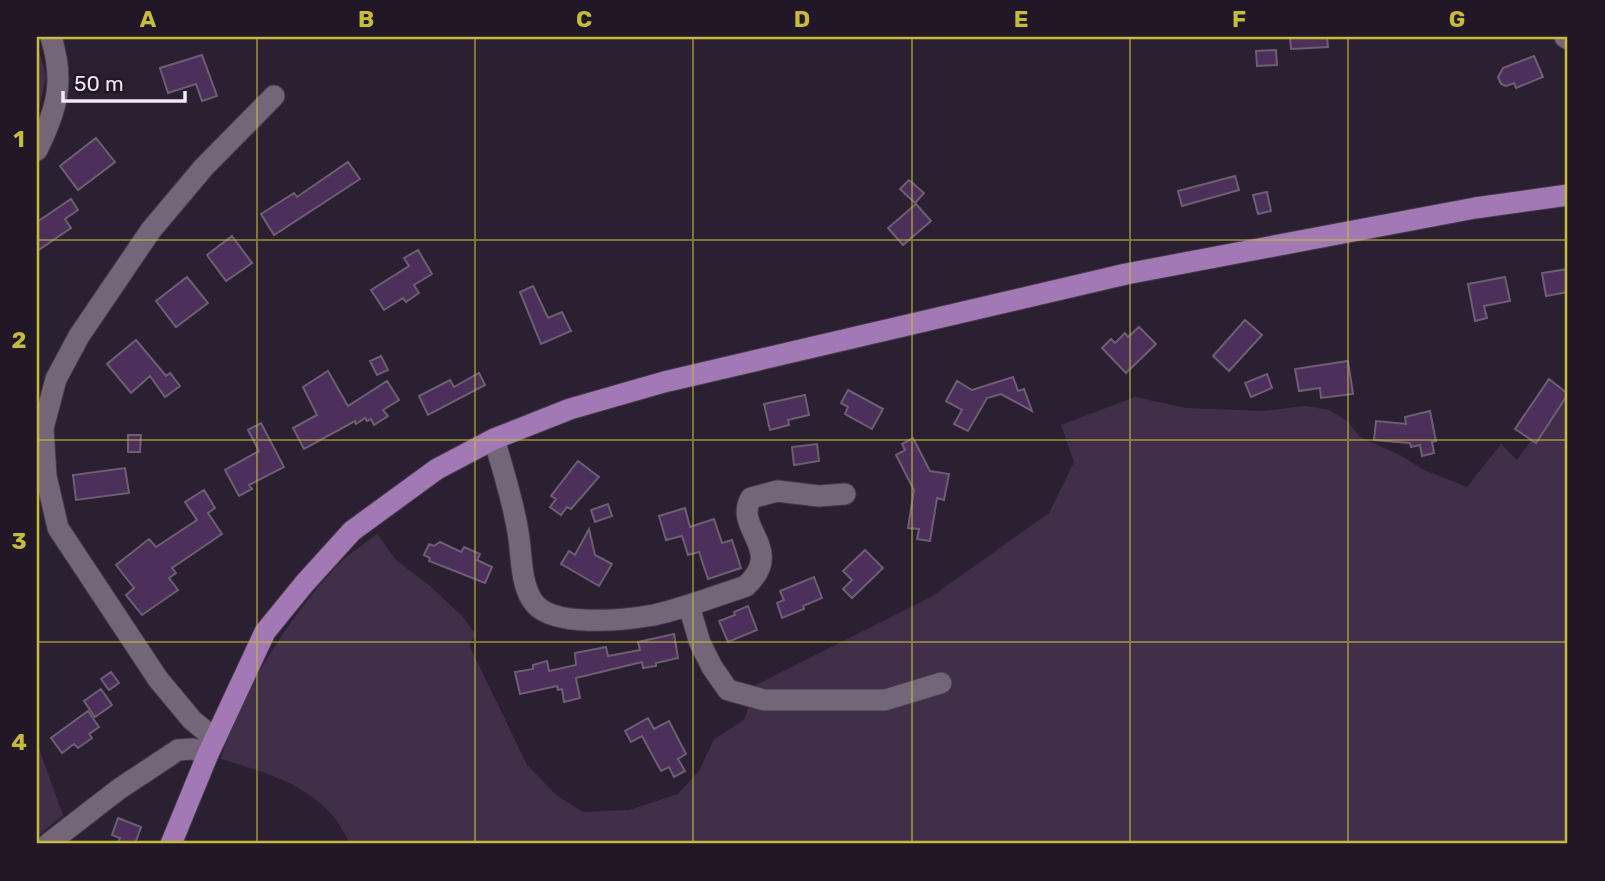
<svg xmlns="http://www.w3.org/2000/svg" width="1605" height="881" viewBox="0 0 1605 881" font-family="Rubik,sans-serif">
  <rect width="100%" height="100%" fill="#2b2031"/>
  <path fill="#412f49" d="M37 43 46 77 37 117Z
    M1568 389V844H351C345 835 340 824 333 816 304 782 263 772 221 759 236 698 292 614 335 568 347 555 363 545 377 534L396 560 430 586 463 617 476 635 469 645 527 765 556 795 583 812 629 810 678 794 699 771 714 739 744 720 756 685 931 597 1049 513 1074 462 1061 425 1135 397 1186 408 1263 411 1305 406 1329 410 1347 421 1360 437 1400 455 1422 469 1467 487 1501 444 1517 460Z
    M37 743 63 815 37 837Z"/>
  <path fill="#4d2f5b" stroke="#6c5f72" stroke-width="2" d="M1290 37H1327L1328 47 1291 49Z
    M1276 50 1277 65 1257 66 1256 51Z
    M202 55 217 96 202 101 196 84 168 93 160 68Z
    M1534 56 1543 77 1516 88 1514 83 1506 86 1501 84 1498 77 1503 68Z
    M96 138 115 162 78 190 60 166Z
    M348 162 360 179 274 235 261 214 294 193 297 197Z
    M1235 176 1239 190 1182 206 1178 191Z
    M909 180 924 193 915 203 900 189Z
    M1267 192 1271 211 1258 214 1253 195Z
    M71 199 78 210 65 219 71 228 37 251V222Z
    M916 204 931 221 903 245 888 228Z
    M232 236 252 263 226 281 207 255Z
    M418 250 432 274 414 285 419 293 406 302 403 298 384 310 371 290 409 266 404 258Z
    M1568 269V292L1546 296 1542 273Z
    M187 277 208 303 176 327 156 301Z
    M1505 277 1510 301 1484 306 1487 318 1475 321 1468 284Z
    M533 286 548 318 562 312 571 331 541 344 520 292Z
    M1245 320 1262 335 1229 371 1213 356Z
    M1139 327 1156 344 1126 373 1102 348 1111 339 1115 343 1125 333 1128 337Z
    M136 340 166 376 170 373 180 386 165 397 150 376 131 393 107 364Z
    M381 356 388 370 377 375 370 361Z
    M1348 361 1353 394 1321 398 1320 388 1299 391 1295 369Z
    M328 371 348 406 387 381 399 400 383 410 388 416 374 425 371 419 367 421 365 418 356 424 355 421 304 449 293 428 317 415 303 387Z
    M479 373 485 385 428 415 419 396 450 380 454 387Z
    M1267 374 1272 388 1251 397 1245 383Z
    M1013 377 1018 391 1024 389 1032 411 1001 394 987 398 968 431 954 424 962 410 946 401 957 381 972 390Z
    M1549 379 1568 394 1536 443 1515 429Z
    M848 390 883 409 872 429 845 414 848 407 841 403Z
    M805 395 809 415 788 420 789 425 770 430 764 404Z
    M1430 411 1436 441 1432 442 1434 453 1422 456 1420 445 1411 447 1410 443 1374 440 1376 421 1406 424 1405 417Z
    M261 423 284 467 249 485 252 489 239 496 225 470 259 451 248 430Z
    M128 435H141L140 452H128Z
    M913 438 930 471 949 474 944 500 937 498 930 541 917 539 919 529 908 528 914 490 896 455 905 450 902 444Z
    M817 444 819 461 794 465 792 447Z
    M578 461 599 477 571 509 567 507 561 515 550 507 556 499 551 496Z
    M125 468 129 493 76 500 73 475Z
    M204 490 215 508 208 513 222 534 172 568 176 573 169 578 178 590 142 615 126 595 134 588 116 565 149 539 156 547 197 520 185 502Z
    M608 504 612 516 595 522 591 510Z
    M685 508 690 527 714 519 722 543 732 540 741 568 708 579 699 552 688 555 682 536 666 540 659 516Z
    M589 529 595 555 612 564 599 586 561 564 569 551 575 555Z
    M440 542 461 552 464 547 480 554 477 560 492 567 485 583 429 561 430 558 424 555 429 544 434 546Z
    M865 550 883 568 852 598 843 589 852 580 843 571Z
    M814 577 822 598 803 606 804 609 782 618 777 603 784 600 780 591Z
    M748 606 757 630 728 642 719 621 735 615 734 612Z
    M674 634 678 658 656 663V666L643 668 642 662 576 678 580 698 564 702 562 689 558 690 557 686 520 694 515 672 533 669V665L547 661 549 671 576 665 575 653 606 647 608 656 640 650 638 642Z
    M111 672 119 683 109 690 101 679Z
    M101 689 112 705 95 717 84 701Z
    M88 711 99 727 89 734 92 738 78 748 74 744 62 753 51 738Z
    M648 718 654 729 669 721 686 754 678 759 685 771 674 777 669 767 661 771 642 736 631 742 625 731Z
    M118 818 141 827 135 844H117L120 838 112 835Z"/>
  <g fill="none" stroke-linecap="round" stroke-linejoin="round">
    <g stroke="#443a48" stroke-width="23">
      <path id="minor" d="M1565 37 1568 39
        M37 150C57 109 65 82 51 37
        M494 439C503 469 513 501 518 532 522 554 520 581 532 600 549 629 625 620 654 615 685 608 716 596 746 586 786 549 733 529 751 498L777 491 819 496 845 494
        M689 606 700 643 712 667 728 690 764 700H885L941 683
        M215 739 192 720 158 679 58 528 46 476 43 428 56 379 79 336 151 230 204 167 274 96
        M48 844 119 789 178 750 193 749 208 754"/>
    </g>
    <g stroke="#443a48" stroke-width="23">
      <path id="major" d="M171 844 208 754 265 632 304 584 352 531 437 469 494 439 570 409 664 382 1126 274 1475 208 1568 195"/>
    </g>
    <use href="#minor" stroke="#736679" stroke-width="21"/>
    <use href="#major" stroke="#a279b4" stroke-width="21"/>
  </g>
  <path fill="none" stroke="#c6bc3c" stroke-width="2" stroke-opacity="0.55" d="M257 37V844M475 37V844M693 37V844M912 37V844M1130 37V844M1348 37V844M37 240H1568M37 440H1568M37 642H1568"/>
  <rect width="1605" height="881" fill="none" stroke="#221727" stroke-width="77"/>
  <path d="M63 91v10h122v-10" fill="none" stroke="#f0e9f4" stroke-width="3.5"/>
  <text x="74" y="91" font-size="21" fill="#f0e9f4" stroke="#221727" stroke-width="5" paint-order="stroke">50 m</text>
  <rect x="38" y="38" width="1528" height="804" fill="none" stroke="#c6bc3c" stroke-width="2.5"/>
  <g font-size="23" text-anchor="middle" font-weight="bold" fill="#c6bc3c">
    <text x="148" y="27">A</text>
    <text x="366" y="27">B</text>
    <text x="584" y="27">C</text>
    <text x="802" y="27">D</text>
    <text x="1021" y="27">E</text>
    <text x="1239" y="27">F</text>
    <text x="1457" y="27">G</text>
    <text x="19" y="147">1</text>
    <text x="19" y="348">2</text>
    <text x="19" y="549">3</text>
    <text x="19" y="750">4</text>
  </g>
</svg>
